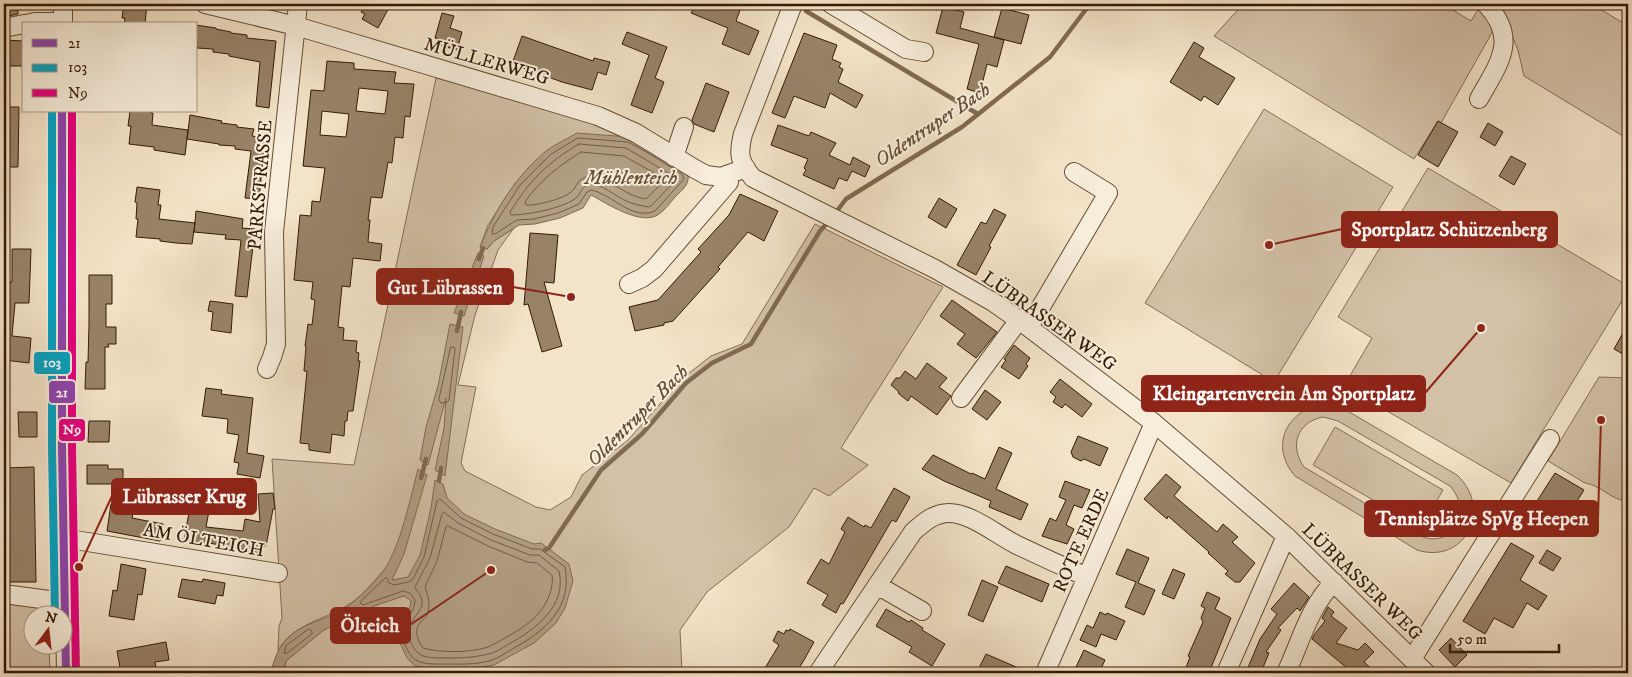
<svg xmlns="http://www.w3.org/2000/svg" width="1632" height="677" viewBox="0 0 1632 677" font-family="'IM FELL DW Pica',serif">
  <rect width="100%" height="100%" fill="#f3e3c8"/>
  <filter id="stains"><feTurbulence type="fractalNoise" baseFrequency=".004" numOctaves="4"/><feColorMatrix values="0 0 0 0 .2 0 0 0 0 .09 0 0 0 0 .02 0 0 0 .5 -.17"/></filter>
  <radialGradient id="worn" r=".72"><stop offset=".6" stop-color="#630" stop-opacity="0"/><stop offset="1" stop-color="#630" stop-opacity=".3"/></radialGradient>
  <path fill="#d3c1a7" stroke="#846e55" fill-rule="evenodd" d="M1243 4H1443L1471 21 1481 5 1494 29 1441 123 1438 121 1414 159 1214 36Z
    M1491 4H1592L1628 26V139L1524 76 1518 50 1506 22Z
    M436 78 601 123 629 137 547 151 516 182 488 225 480 247 487 249 494 241 514 228 498 250 475 315 458 385 476 387 461 463 465 471 536 507 550 510 571 497 582 475 628 440 684 377 711 356 742 344 815 224 943 287 841 448 868 465 829 496 814 488 789 527 707 592 680 630 682 673H283L286 661 323 630 374 606 384 570C374 581 363 595 351 603 328 619 291 624 278 651L279 626 282 618 272 459 354 465Z
    M1264 109 1393 187 1274 382 1145 303Z
    M1428 168 1628 286V291L1511 483 1344 386 1372 338 1338 317Z
    M1599 377 1628 378V501C1612 501 1601 485 1585 483L1548 461Z
    M1326 404 1339 406 1457 475C1494 510 1464 565 1417 550L1295 476C1268 445 1288 408 1326 404ZM1323 417 1338 421 1450 486C1474 513 1453 549 1420 536L1304 467C1289 446 1297 422 1323 417Z
    M1335 427 1443 490 1421 528 1313 465Z
    M4 598 48 604 49 614H32V644L49 645 50 673H4Z"/>
  <path fill="#b29f85" stroke="#806a51" d="M577 133 629 137 688 172C690 185 683 189 675 197 670 203 665 210 659 214 642 227 606 203 591 195L583 208 560 218 535 224 519 225 494 241 487 249 480 247C494 211 516 176 546 151 555 144 567 139 577 133Z
    M478 253 484 256 464 316 454 313Z
    M450 324 463 327 445 476 435 470 444 428 446 398 428 465 420 460 426 427 438 386Z
    M418 469 427 475 404 554 392 580 408 577 420 555 431 508 435 480 443 484 447 498 464 514 495 529 534 544 541 543 569 564 573 581 565 608 556 623 534 643 494 665 467 670 431 669 415 666 407 658 398 639 402 615 410 607 411 601 404 596 374 606 324 630 286 661 283 673H271C282 619 317 629 352 603 363 594 376 581 384 570 400 548 411 496 418 469Z"/>
  <g fill="none" stroke-linecap="round" stroke-linejoin="round">
    <path stroke="#745c44" stroke-width="1" d="M578 138 628 142 648 153 682 174 684 179 655 211C632 221 612 194 591 190L587 192 579 204 558 213 534 219 517 220 495 234H492L493 227 520 185 550 155Z
      M579 144 626 148 675 177 676 180 652 205 649 207C641 206 633 204 626 201 617 197 600 183 591 184 581 185 581 195 575 199 560 209 527 215 511 215L510 212C530 180 547 163 579 144Z
      M581 152 624 156 663 178 664 181 646 199C640 198 633 196 628 193 617 188 603 175 590 176 576 178 578 187 570 193 562 199 536 206 526 205L525 202C539 181 560 165 581 152Z
      M451 347H454L455 349 449 400 447 402 441 403 439 400Z
      M440 499 461 518 493 534 532 549H540L565 567C573 608 544 632 512 649 505 653 499 658 492 660 477 665 461 664 446 664 437 664 425 665 416 660 410 657 404 645 403 638 400 620 415 615 415 600L410 593 403 591 363 605 360 603 361 601 385 578H387L389 583 394 585 409 582 413 579 424 557 437 501Z
      M444 512 458 523 491 540 530 555H539L559 571C567 606 536 629 509 644 502 648 495 653 488 654 473 658 458 658 442 658 434 658 422 658 417 652 409 644 406 629 413 620 417 613 423 609 422 600 421 594 416 591 415 587L430 558 442 514Z
      M448 526 488 546 527 562 537 563 552 575C553 581 552 584 551 590 544 615 526 626 505 638 499 641 493 645 488 647 470 653 440 653 423 648 418 641 414 632 419 624 421 621 425 619 427 615 431 604 428 596 425 587L437 561 446 527Z
      M309 629 312 631V634L287 653H284L286 646Z"/>
    <path stroke="#806a51" stroke-width="4.5" d="M806 11 978 114
      M834 215 846 199 962 127 1050 57 1090 4
      M479 259 483 248
      M457 331 461 312
      M421 478 426 459
      M439 481 441 468
      M545 550 549 548 601 470 642 434 686 383 712 363 751 344 820 231 829 221"/>
  </g>
  <path fill="#988369" stroke="#351a03" fill-rule="evenodd" d="M4 4H18V14L4 17Z
    M124 4H147L145 24H124L125 18H122Z
    M365 4H391L378 28 362 19 365 14 361 12Z
    M696 4H723L740 10 736 21 759 31 749 55 722 44 728 28 691 13Z
    M943 7 964 12 960 28 1004 40 997 67 987 64 980 93 967 89 979 44 936 33Z
    M1002 8 1029 15 1021 44 994 37Z
    M442 13 454 16 450 28 462 32 457 50 439 45 440 39 435 38Z
    M196 25 216 28V29L231 32V33L247 35V38L276 41 269 108 256 106 260 62 229 56V54L213 52V49L197 48Z
    M627 32 667 47 655 78 664 82 652 113 631 105 649 55 622 44Z
    M804 33 837 45 832 59 841 63 839 67 843 69 838 82 863 95 856 108 830 93 825 108 794 96 785 118 772 113Z
    M522 36 593 61 594 58 610 62 606 75 598 72 592 90 562 82 512 64Z
    M4 40 24 41V66H4Z
    M1194 42 1204 48 1199 57 1235 78 1218 105 1204 96 1201 101 1170 82Z
    M327 61 354 63V69L396 72 394 83 414 84 410 117 405 116 403 138 395 137 392 163 388 162 382 198 371 197 368 220H370L368 242 382 244 380 261 353 258 350 287 342 286 338 327 344 328 343 340 357 341 356 352 359 353 358 361H360L353 411H348L347 421H345L344 436 332 434 330 453 309 450V444L300 443 307 371H304L306 346H305L308 324 312 325 315 300 311 299 313 282 294 280 300 215 311 216 312 201 320 202 325 168 303 166 311 90 324 91ZM359 88 388 91 385 114 356 111ZM322 111 349 114 346 137 320 135Z
    M706 83 729 92 714 132 694 124 692 120Z
    M4 107H19L18 167H4Z
    M130 111H151V113H153L152 125 188 130 185 155 154 150V147L129 144 131 126H128Z
    M190 115 222 121 221 123 237 125V127L254 129 252 136 265 138 259 199 245 198 251 151 235 149V146L219 145V144L187 139Z
    M1438 121 1458 132 1438 167 1418 155Z
    M1488 123 1503 132 1495 146 1480 137Z
    M778 125 809 136 811 132 836 143 829 155 850 165 853 157 870 166 865 177 852 171 847 181 839 178 834 189 803 175 806 170 804 168 808 159 771 145Z
    M1511 156 1526 164 1514 185 1499 176Z
    M137 187 160 190 158 205H161L159 219 195 223 192 244 176 243 160 241V239L136 237 138 219H136L137 203 135 202Z
    M740 194 778 211 764 241 748 232 718 267 720 269 673 321 664 323V325L635 331 629 307 658 300 701 252 698 249 729 215Z
    M939 198 957 209 946 228 928 217Z
    M994 209 1006 215 989 246 991 247 976 275 957 265 981 222 986 224Z
    M196 211 243 219 242 228 255 229 247 297 235 296 241 240 225 239 226 235 194 232Z
    M530 233 558 235 554 283 544 282 562 346 542 352 528 304 524 305Z
    M12 249H31L29 303H15L12 336 31 338 29 363 4 360V282H12Z
    M89 275H112V304H106V327H116V344H108L109 347H105V389H85L86 362H88L89 324Z
    M952 300 997 332 976 358 957 344 965 334 940 316Z
    M210 301 233 304 231 333 211 330 213 312 208 311Z
    M1628 324V357L1614 349Z
    M1014 345 1030 358 1026 364 1028 366 1019 379 1001 367 1006 360 1004 359Z
    M927 363 947 378 939 387 951 396 937 415 911 396 908 401 899 394 898 391 891 385 896 378H900L905 371 916 379Z
    M1060 379 1092 404 1082 417 1065 404 1062 408 1053 402 1056 397 1050 392Z
    M206 388 222 390 221 394 253 398 247 453 264 456 260 478 237 474 239 463 234 462 239 435 227 433 228 419 202 416Z
    M985 390 1001 402 987 420 972 409Z
    M18 412H37V437H19Z
    M89 421H110L109 442H88Z
    M1078 436 1108 448 1100 466 1084 459 1081 461 1073 457 1071 452Z
    M999 447 1012 453 996 489 1028 504 1021 520 989 507 991 501 944 481 922 469 933 455 971 474 972 473 985 479Z
    M87 465H108V469H123V484H87Z
    M34 467 36 582H4V468Z
    M1555 473 1584 490 1569 514 1563 510 1546 537 1523 523Z
    M1166 474 1181 487 1174 496 1217 532 1223 524 1238 537 1232 542 1255 563 1240 582H1235L1225 574 1228 571 1208 553 1209 552 1168 516 1167 519 1144 499Z
    M1065 481 1090 490 1082 508 1074 505 1066 525 1074 529 1067 544 1042 536 1050 518 1056 521 1066 500 1059 497Z
    M894 488 910 497 896 522 892 520 843 604 841 603 836 613 822 605 828 595 807 583 821 559 829 564 845 532 841 529 848 517 864 527 865 525 871 528Z
    M273 493 275 509H273L266 546H263L262 553 204 542 203 543 184 540 190 507 209 511 206 527 243 531 245 519 260 522 258 494Z
    M111 504 134 508 132 518 163 524 160 541 107 531Z
    M1511 543 1534 556 1520 580 1547 596 1538 610 1527 603 1513 628 1494 618 1485 634 1463 621Z
    M1127 549 1149 558 1138 583 1155 590 1144 615 1125 607 1136 582 1116 574Z
    M1547 550 1561 558 1553 571 1539 563Z
    M121 564 146 569 142 595 138 594 134 620 109 616 113 590 117 591Z
    M1006 566 1049 584 1042 602 998 583Z
    M1173 569 1185 574 1174 599 1162 594Z
    M182 579 202 582 203 579 225 583 223 596 217 595 215 604 178 597Z
    M982 580 998 587 983 622 968 615Z
    M1294 583 1309 597 1300 611 1297 608 1278 628 1281 630 1266 652 1269 653 1262 670 1255 667 1251 672 1247 670 1260 639 1277 614 1271 609Z
    M1207 592 1220 598 1215 609 1231 618 1209 673H1184L1190 657 1188 656 1203 622 1201 618 1205 608 1201 606Z
    M1328 607 1334 612 1331 616 1347 628 1336 643 1358 650 1365 643 1374 652 1364 662 1376 673H1353L1312 639 1314 635 1325 621 1322 618Z
    M886 609 909 622 911 620 923 628 922 630 945 644 932 666 909 652 912 647 876 626Z
    M1100 612 1106 615 1107 613 1125 621 1116 640 1101 634 1096 647 1080 640 1087 625 1093 628Z
    M790 629 814 642 804 660 796 673H762L779 645 773 641 778 631 784 634 786 630 789 631Z
    M1451 638 1467 655 1455 667 1439 650Z
    M166 642 169 660 155 662 157 673H121L117 651Z
    M1084 650 1105 660 1099 673H1090L1076 667Z
    M986 654 1030 673H985L978 670Z"/>
  <g fill="none" stroke-linecap="round" stroke-linejoin="round">
    <g stroke="#644c34" stroke-width="20">
      <path id="minor" d="M63 4V24
        M205 4 296 26 598 116 636 133 695 169 706 175 721 177 746 168
        M793 4 743 134C738 154 739 162 753 178L935 269 993 302 1019 320 1154 423 1286 536 1426 673
        M831 4 906 49 924 52
        M26 24 35 22H63
        M4 28 24 24
        M1479 99C1499 63 1519 39 1486 4
        M62 111V448L66 673
        M674 157 684 127
        M629 284 642 278 654 269 729 182 728 176
        M1029 327 1108 193 1074 172
        M267 369 272 357 276 344 274 232 298 4
        M961 398 1019 320
        M63 538 278 573
        M877 585 922 611
        M4 594 64 602
        M1412 659 1550 439
        M1287 671C1301 640 1310 606 1334 582
        M818 673 913 532C923 523 934 513 949 513 971 513 997 535 1017 545 1040 556 1064 567 1087 577
        M1045 673 1154 423
        M1226 673 1286 536"/>
    </g>
    <use href="#minor" stroke="#f7eddb" stroke-width="18"/>
    <g stroke="#f7eddb" stroke-width="11">
      <path id="bus-1" d="M62 111V448L66 673"/>
    </g>
    <g stroke="#f7eddb" stroke-width="11">
      <path id="bus-2" d="M52 111V448L55 614"/>
    </g>
    <g stroke="#f7eddb" stroke-width="11">
      <path id="bus-3" d="M72 111V448L76 673"/>
    </g>
    <use href="#bus-1" stroke="#8e44ad" stroke-width="8"/>
    <use href="#bus-2" stroke="#03a2c4" stroke-width="8"/>
    <use href="#bus-3" stroke="#e5007d" stroke-width="8"/>
  </g>
  <g text-anchor="middle" stroke-width="4" stroke-linejoin="round" paint-order="stroke">
    <g font-size="19" fill="#351a03" stroke="#f7eddb">
      <text transform="translate(487 60) rotate(16)" y="7">MÜLLERWEG</text>
      <text transform="translate(259 185) rotate(-85)" y="7">PARKSTRASSE</text>
      <text transform="translate(1050 320) rotate(35)" y="7">LÜBRASSER WEG</text>
      <text transform="translate(204 539) rotate(10)" y="7">AM ÖLTEICH</text>
      <text transform="translate(1080 540) rotate(-66)" y="7">ROTE ERDE</text>
      <text transform="translate(1363 581) rotate(44)" y="7">LÜBRASSER WEG</text>
    </g>
    <g font-size="20" font-style="italic" fill="#674f37" stroke="#f7eddb">
      <text transform="translate(932 124) rotate(-34)" y="7">Oldentruper Bach</text>
      <text x="631" y="184">Mühlenteich</text>
      <text transform="translate(637 415) rotate(-45)" y="7">Oldentruper Bach</text>
    </g>
  </g>
  <path fill="none" stroke="#8f2418" stroke-width="2" d="M1269 245L1342 229M571 297L513 287M1481 328L1425 393M79 567L112 496M1601 420L1598 518M491 570L410 625"/>
  <g fill="#8f2418" stroke="#f7eddb" stroke-width="2">
    <circle cx="1269" cy="245" r="5"/>
    <circle cx="571" cy="297" r="5"/>
    <circle cx="1481" cy="328" r="5"/>
    <circle cx="79" cy="567" r="5"/>
    <circle cx="1601" cy="420" r="5"/>
    <circle cx="491" cy="570" r="5"/>
  </g>
  <g fill="#8f2418" stroke="#8f2418" stroke-width="2">
    <rect x="1342" y="212" width="215" height="35" rx="5"/>
    <rect x="377" y="269" width="136" height="35" rx="5"/>
    <rect x="1142" y="376" width="283" height="35" rx="5"/>
    <rect x="112" y="479" width="144" height="35" rx="5"/>
    <rect x="1365" y="501" width="233" height="35" rx="5"/>
    <rect x="331" y="608" width="79" height="35" rx="5"/>
  </g>
  <g font-size="20" text-anchor="middle" font-weight="bold" fill="#fff">
    <text x="1449" y="236">Sportplatz Schützenberg</text>
    <text x="445" y="294">Gut Lübrassen</text>
    <text x="1284" y="400">Kleingartenverein Am Sportplatz</text>
    <text x="184" y="503">Lübrasser Krug</text>
    <text x="1482" y="525">Tennisplätze SpVg Heepen</text>
    <text x="370" y="632">Ölteich</text>
  </g>
  <g stroke="#f7eddb" stroke-width="2">
    <rect x="33" y="351" width="38" height="24" rx="5" fill="#03a2c4"/>
    <rect x="48" y="380" width="28" height="24" rx="5" fill="#8e44ad"/>
    <rect x="58" y="418" width="28" height="24" rx="5" fill="#e5007d"/>
  </g>
  <g font-size="14" text-anchor="middle" font-weight="bold" fill="#fff">
    <text x="52" y="367">103</text>
    <text x="62" y="397">21</text>
    <text x="72" y="434">N9</text>
  </g>
  <rect width="1632" height="677" fill="none" stroke="#f3e3c8" stroke-width="20"/>
  <rect x="5" y="5" width="1622" height="667" fill="none" stroke="#351a03" stroke-width="2.5"/>
  <rect x="10" y="10" width="1612" height="657" fill="none" stroke="#351a03"/>
  <rect x="22" y="22" width="175" height="90" fill="#f7eddb" stroke="#a99985"/>
  <rect x="32" y="39" width="25" height="8" fill="#8e44ad" stroke="#a99985"/>
  <text x="68" y="48" font-size="15" fill="#351a03">21</text>
  <rect x="32" y="64" width="25" height="8" fill="#03a2c4" stroke="#a99985"/>
  <text x="68" y="72" font-size="15" fill="#351a03">103</text>
  <rect x="32" y="89" width="25" height="8" fill="#e5007d" stroke="#a99985"/>
  <text x="68" y="98" font-size="15" fill="#351a03">N9</text>
  <g transform="translate(48 630) rotate(15)"><circle r="24" fill="#f7eddb" stroke="#a99985"/>
  <path d="M0-4L9 19L0 12L-9 19Z" fill="#8f2418"/>
  <text y="-8" font-size="14" font-weight="bold" text-anchor="middle" fill="#351a03">N</text>
  </g>
  <path d="M1450 644v8h109v-8" fill="none" stroke="#351a03" stroke-width="2.5"/>
  <text x="1457" y="644" font-size="15" fill="#351a03" stroke="#f7eddb" stroke-width="4" paint-order="stroke">50 m</text>
  <rect width="100%" height="100%" filter="url(#stains)"/>
  <rect width="100%" height="100%" fill="url(#worn)"/>
</svg>
